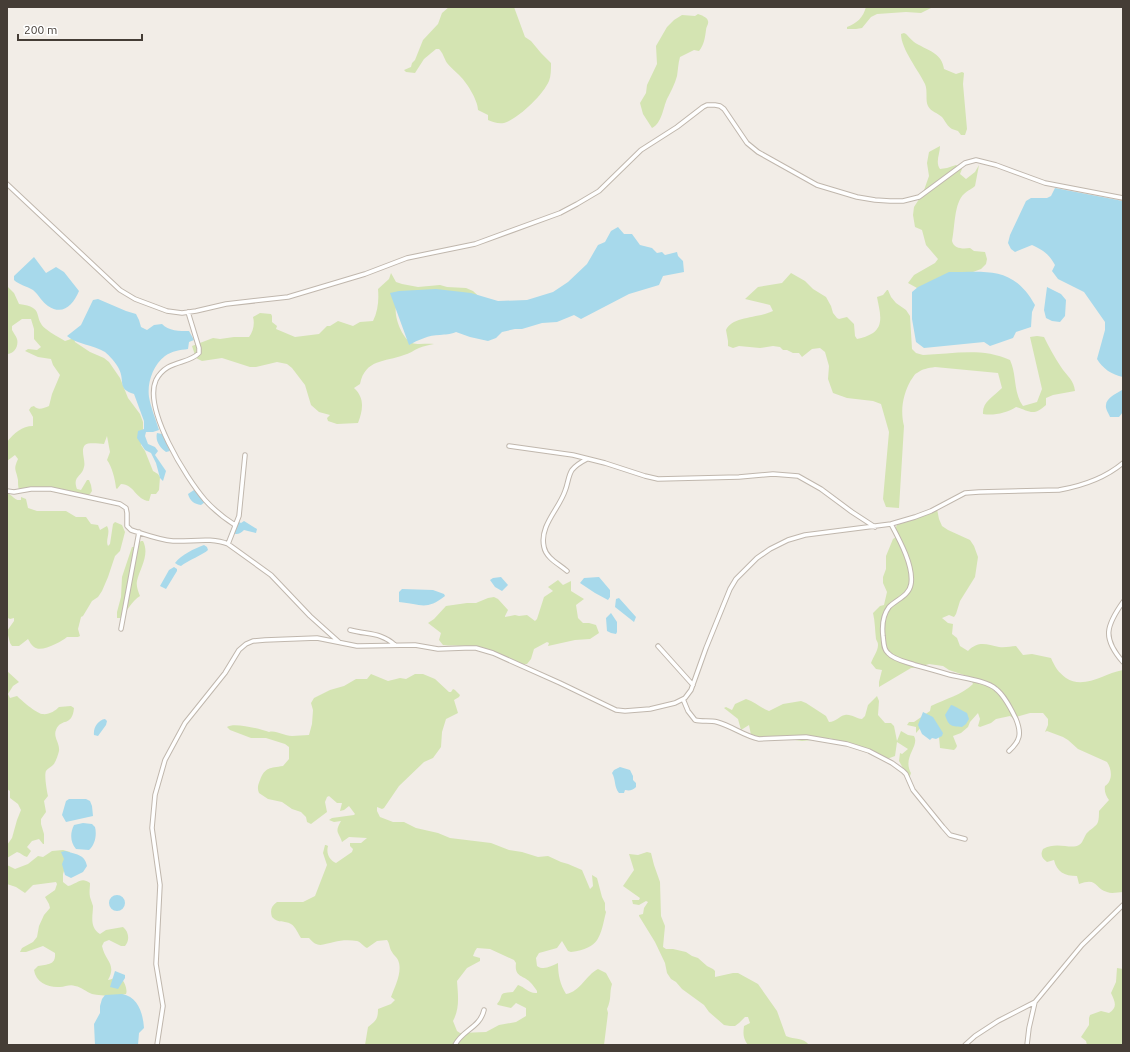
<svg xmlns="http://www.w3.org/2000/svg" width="1130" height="1052" viewBox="0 0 1130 1052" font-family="Ubuntu,sans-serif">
  <rect width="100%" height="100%" fill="#f2ede7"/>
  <path fill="#d4e4b2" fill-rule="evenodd" d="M449 7H514L525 37 531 41 541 53 551 63C551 69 551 76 549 81 543 95 518 119 504 123 498 124 493 122 488 120V115L478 110C478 100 466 81 458 74 454 70 450 67 447 63 444 58 443 53 439 49H436L424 59 415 73 406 72 404 70 411 67 412 63 415 60 423 40 438 24 442 13Z
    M866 7H933L921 13 906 12 877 14 871 17 862 28 856 29H847V27C857 23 863 18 866 7Z
    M698 14C701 15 707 17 708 21 709 24 706 27 706 30 705 38 704 45 699 51L694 50 680 57C678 64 678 70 677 76 675 84 671 91 667 99 663 108 662 123 652 128L643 114 640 103 646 93 647 85 657 64 656 46 667 27 674 20 682 15 695 16Z
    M904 33 906 34C910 38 914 43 919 45 930 51 942 54 944 69L956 74 962 72 964 73 963 84 967 129 965 135H961L958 131C956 130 954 130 952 129 948 127 945 121 942 117 938 113 931 112 928 106 925 100 928 91 925 84 919 71 901 49 901 34Z
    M940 146C940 154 935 162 940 169L947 168 956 165 962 169 960 174 966 179 975 172 979 165 975 186C972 189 968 190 964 194 954 203 955 227 952 241 954 249 963 249 970 248L974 251 985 252 987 259 986 264 981 269 973 272 917 288 908 283 914 275 935 263 938 259 926 245 922 230 915 227 913 215 914 207 923 193 929 176 927 163 929 152Z
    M391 273 396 282 402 284 418 287 440 285 447 287 466 288 473 291 487 304H397C392 313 402 339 412 343 418 345 427 343 434 344 429 345 423 346 419 348 414 350 409 354 404 355 385 362 365 359 360 384L354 388C365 398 363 410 358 423L337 424 328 421 327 418 330 415 319 412 311 405 305 385 292 368 287 364 277 362 256 367H250L222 358 202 361 196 358 192 346 213 338 220 339 234 337H249C253 332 255 324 253 317L260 313 271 314 272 316V322L277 326 276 329 295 337 319 334 327 326H330L338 321 353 326 360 322 373 321C378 311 379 300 378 289L389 279Z
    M791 273 805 281 813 289 826 297 831 306 833 313 837 318 839 319 847 317 854 324 855 336 857 339C863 338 868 336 873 333 885 325 879 309 877 297L883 295 887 290H888L891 297 896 303 906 310 910 316 912 349 916 353 923 355C952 354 982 347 1010 360 1017 375 1013 392 1023 406L1037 402 1042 389 1030 337 1037 336 1044 337C1049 347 1055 358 1061 367 1067 376 1074 380 1075 391L1053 395 1046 398V405C1033 417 1030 411 1016 407 1007 413 993 416 983 414 982 402 993 397 1002 388L998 373 935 367C928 368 922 369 917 373 914 374 913 378 911 380 903 394 900 410 904 426L899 508 886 507 883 499 889 432 881 404 873 401 847 398 833 393 828 379 829 366 825 352 820 348 812 349 802 357 799 353H793L787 350H783L780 347 773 346 760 348 739 346 733 348 728 346V341L726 330C732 316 759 318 773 311L770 305 745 299 758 287 782 283Z
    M7 286 14 293 19 304C46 307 32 318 46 329 52 334 59 337 65 341L74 338 75 342 90 352 104 358 109 362 120 378 128 398 140 414 143 422V430L141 445 145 451 153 471 158 474 160 477 159 490 156 494H151L149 501C136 500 134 484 121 484L117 489 116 488C115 479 112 467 107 460L110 452 107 436 104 444C99 444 89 442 85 445 80 450 86 461 84 467 82 477 72 476 77 489L81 490 87 480H89L91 485 92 491 90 494 87 496 68 495 40 489 19 490C18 487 18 483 18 480 16 469 13 470 18 459L15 455 7 461V442C14 433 22 426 33 426V417L29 410 31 407 34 406C38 411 44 408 49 406L52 394 60 375 53 365 51 359 38 357 25 351 28 349 37 350 41 347 34 339V329L31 319H22L12 326V330C13 332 16 336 17 339 19 346 14 354 7 354Z
    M7 493C13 495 14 501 21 500V497L26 499 28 508 37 511H66L76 517H86L91 524 98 525 100 530 107 526C111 533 105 540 108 546L110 544 113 524 115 522 122 525 125 532 120 551 115 556 108 577 102 591 98 597 92 601 83 616 81 617 78 629 80 636 78 637H67C61 642 41 653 34 647 31 645 30 642 28 639L19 646H12L10 643 7 631 14 621V618L10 619 8 618 7 620Z
    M937 509 939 519 942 526 948 530 970 540 974 546 978 557 975 577 960 601 956 614 954 617 949 615 942 618 948 623 953 624 952 634 957 638 960 646 968 651C979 640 987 645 999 647 1005 648 1011 646 1016 646L1023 655 1032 654 1051 658C1055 667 1058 672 1066 678 1084 690 1105 673 1123 670V892C1118 892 1112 894 1107 892 1094 888 1098 877 1079 884L1077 876C1064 876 1057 872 1054 860L1047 862C1042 858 1040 855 1043 849 1057 841 1071 850 1079 845 1084 842 1084 835 1088 832 1097 824 1099 826 1099 811L1109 800C1106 796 1104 791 1105 786 1113 781 1112 769 1107 762L1078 749 1068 740 1063 737 1047 731 1045 732 1048 725V719L1043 713H1030L1013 718 1010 716 996 719 991 723 980 727 978 726 980 719 978 713 970 722 968 727 961 733 953 736 957 746 956 748 954 750 940 748 939 737 923 725 916 733V727L907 725 909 722H914L930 711 931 706C945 699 962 695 973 684L970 677 949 670 943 666 929 664 916 668H911L879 687V682L882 670 876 669 871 663C873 657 878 651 878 645 878 642 877 642 876 639 875 631 875 621 873 613L880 606 884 605 887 592 883 583V577L886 569V556L893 539 896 537C896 534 895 530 896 527 900 518 928 512 937 509Z
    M141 541H143C150 555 140 568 137 581 136 586 138 591 140 596 132 601 127 611 121 618H117V612L121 597 122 577 132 547H134Z
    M558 580 563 585 571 581V591L584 599 576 605 578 618 583 623H589L596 625 599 633 590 639 575 640 548 646 549 643 547 642 534 649 531 659 527 664C512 665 498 654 483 649 470 644 457 647 443 645L439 640 441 633 428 623 434 619 446 606 467 603H476L488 598 494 597 498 599 508 610 505 616V617L515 615 519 616 527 615 535 621 537 619 544 597 553 591 548 587Z
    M7 671 19 682 13 686 8 694 10 698 17 696C21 700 36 713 42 714 49 715 55 711 59 707L71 706 74 708C72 728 61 717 56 730 53 737 60 743 59 751 58 755 56 762 53 765 51 767 47 769 46 771 44 775 47 792 48 796L44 801 46 812 41 819V824L44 834V844H43L39 839 32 841 27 847 31 851 27 857C23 856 21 853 17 852L7 858V845L12 838 17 820 21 810 18 804 10 798V791L7 789Z
    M371 674 388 681 400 678 406 679 415 674H423L435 679 449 692H451L453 689 455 690 460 695 459 697 454 700 458 713 446 719 442 732 441 747 433 758 424 762 399 786 384 808 382 809 377 807V811L380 817 393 822H404L416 828 438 833 450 838 491 843 509 850 522 852 538 857 548 856 561 862 568 864 582 870 590 889 593 886 592 875 597 878 602 897 605 903V910L606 912C600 937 600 948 571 952L568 951 562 941 557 948 539 953 536 958 537 966C544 971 551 966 558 963 558 975 560 984 566 994 580 992 586 975 598 969L606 973 612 984C609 994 612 998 607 1009L608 1013 604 1045H365L368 1027C376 1021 378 1019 378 1009L391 1004 395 1000 391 997C395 986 403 971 398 960 397 957 393 955 392 952 389 948 390 944 387 940L377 941 367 948C363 946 361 942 357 941 350 940 341 940 334 942 323 944 318 949 309 938H301C298 934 296 927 291 924 284 920 279 924 272 917 270 911 271 906 277 902H303L315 896 327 865 323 853 325 845H326L328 846C326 853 329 860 336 863L352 852 353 849 350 846V843H361L367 838 349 837 342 842C339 832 334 833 341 821L334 822 329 820 332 818 354 815 355 814 349 806 344 810 340 811 342 803H337L329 796 327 797 325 802 327 812 311 824 307 822 306 817 301 812 292 809 282 802 268 799 259 793C257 788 258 785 260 780 265 767 270 768 283 766L289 759V747L285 744 266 738H251L230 730 227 727C234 722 260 729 269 732 276 730 284 736 292 736 297 736 303 735 309 735L312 724 313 710 311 703 314 698 330 690 344 686 356 679H367ZM477 948 490 949 514 960 516 963C514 978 524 975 531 983 533 985 535 988 537 991V993C529 994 525 987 518 985L513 992C496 993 505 995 497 1004L498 1005 511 1008 516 1003 526 1008V1016L516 1022 499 1025 486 1032 460 1033 457 1031 453 1021C460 1008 458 995 457 981L467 968 480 961V958L473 956 475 951Z
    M877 696 879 701 878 715 885 723H891L894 726 897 741 901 731 908 735 914 736C920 746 902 757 911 773L909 779 899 761 900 753 902 754 908 749 897 742 895 756 887 759 877 756 862 747 829 738 822 741 812 740 802 741 781 738 761 740 751 735 749 725 741 730 738 719 724 708 726 707 732 710 735 704 746 699C755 702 761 708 769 711L783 704 801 701 806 703 826 716 829 722C836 722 839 716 845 715 852 714 856 719 862 719L865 716 868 705Z
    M63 850 70 852 63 874V882L68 886C77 884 81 876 90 883 90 888 89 892 90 897 91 900 92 903 93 906 93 916 89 927 100 934L106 930 123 927C129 932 130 940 125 946H121L109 940 104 942 102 946C105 961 117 964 108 980 111 980 115 977 118 977 124 978 128 990 126 994 117 997 102 996 92 994 86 992 82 987 75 986 70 984 65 987 60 987 49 988 36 983 34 970L38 966C48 964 56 965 55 953L43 946 26 952H20L22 948 33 942 37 937 39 926 44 915 50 908 49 904 45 897 55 890 57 884 56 882 33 885 25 893 16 887 7 884V865L15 869 28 864 38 856 43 857 52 851Z
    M647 852 651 853 654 865 660 882 661 916 665 926 663 947 666 949H673L686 952 692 956 698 958 707 966 713 969 715 971V977L733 973H738L758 984 777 1011 786 1036C795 1040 803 1037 809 1045H748C743 1038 743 1034 744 1026L750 1023 748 1017H745L739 1023 735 1026H730L724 1025 709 1012 704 1005 682 989 676 982 671 979 667 973 665 963 655 942 639 916V915L643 914 644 908 648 902 646 901 639 905 633 904 632 900H639L640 898 623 886 634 870 629 854 638 855Z
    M1117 968 1123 969V1045H1087L1086 1041 1081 1037 1089 1025V1018L1090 1015 1101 1011 1109 1013C1118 1007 1115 1002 1111 993L1116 982Z"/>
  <path fill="#a7d9eb" d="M1055 188 1123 201V377C1112 375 1102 368 1097 359L1105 330V322L1084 292 1058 279 1052 271 1055 265C1049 254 1043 250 1032 245L1015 252 1011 249 1008 243 1010 235 1026 201 1031 198H1047L1051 196Z
    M618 227 624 234H632L640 245 652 248 657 253 662 252 665 255 677 252 678 256 683 261 684 272 663 276 659 285 629 294 581 319 574 315 557 322 542 323 522 329H515L502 332 496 338 488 341 470 337 456 332C449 335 446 334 440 335 429 335 418 340 409 345L390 293 399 291 436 289 471 293 498 301 527 300 553 292 568 282 587 264 598 245 605 242 611 231Z
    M34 257 46 273 56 267 64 272 79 291C73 305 63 316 48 306 42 302 39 295 33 290 27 286 19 285 14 280V276Z
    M949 272C988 272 1013 266 1035 305L1032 312 1031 327 1016 332 1013 338 990 346 984 342 924 348 916 342 912 319V292L918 287Z
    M1047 287 1061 294 1066 300 1065 316 1060 322 1052 321 1046 318 1044 310Z
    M98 299 126 311 136 314 139 320 141 327 147 330 154 325 162 324C168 331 180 331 189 331L194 340 189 342 188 349C180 350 172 351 165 356 153 365 147 383 149 397 151 408 156 420 159 430L153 432H146L145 436 148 444 155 447 158 451 155 455 166 471 163 481 160 478 156 463 151 453 145 450 137 438 138 431 144 429V421L134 394C117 389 125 381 119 369 117 364 109 355 105 352 94 345 76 344 67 336L81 325 93 300Z
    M1122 390 1123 412 1119 417H1110C1109 414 1105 409 1106 405 1106 398 1117 393 1122 390Z
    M157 433 162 434 170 451 166 452C160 448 155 441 157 433Z
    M194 490 201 495 205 502 201 505C194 504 190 501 188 494Z
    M237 521 241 523 244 521 257 529 256 533 244 530C240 534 237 535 232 533Z
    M204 545 207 547 208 550C204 554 187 561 181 566L178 565 175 563C182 554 194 549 204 545Z
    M174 567 177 569V571L166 589 160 586 169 570Z
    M501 577 508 585 502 591 495 587 490 580 493 578Z
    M599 577 610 590V597L608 600 595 593 580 583 584 578Z
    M402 589 433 590 444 594 445 596C426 611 421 604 399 602V592Z
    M619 598 636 617 634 622 615 607 616 599Z
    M611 613 617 622V632L616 634 611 633 607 631 606 618Z
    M951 705C956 706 962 711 967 713L969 719 966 724 962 727C950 726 949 726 945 715Z
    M923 712 933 717 943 733 942 736 936 739 932 738 930 740 922 734 918 725Z
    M105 719 107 721 106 725 98 736 94 735C93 728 98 720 105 719Z
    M620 767 630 770 633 776V780L636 783V787C633 790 630 791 625 790L624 793H619C614 787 616 780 612 773L614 770Z
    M69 799H86L90 801 92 806 93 816 66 822 62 815 66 801Z
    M83 823 92 824 95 827C97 835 95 845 89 850L76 849C70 842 70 833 74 825Z
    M65 851C75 854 85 854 87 866L83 872 71 878 65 875 62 864 64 859 61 852Z
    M109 903a8 8 0 1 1 16 0a8 8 0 1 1-16 0Z
    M115 971 125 975V978L118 989 110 987Z
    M122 994C138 997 143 1013 144 1028L139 1033 138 1045H95L94 1024 100 1013V1006L102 999 105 995Z"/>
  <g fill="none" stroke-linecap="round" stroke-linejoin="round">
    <g stroke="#c0b7ad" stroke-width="5.5">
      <path id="minor" d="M7 184 120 290 135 299 167 311 182 313 196 311 226 304 288 297 365 274 407 258 475 244 560 213 577 204 599 191 641 150 677 127 703 107 707 105H715L720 106 724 109 747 143 758 152 817 185 857 197 875 200 890 201H903L919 197 965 163 976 160 996 165 1045 183 1123 198
        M188 312 199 348V353C188 365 167 359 156 380 143 409 186 478 205 500 214 510 224 518 235 525
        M509 446 573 455 605 463 645 476 658 479 739 477 773 474 798 476 821 489 852 512 875 527
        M7 491 14 492 31 489H51L120 504 126 508 127 513V526L131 530C144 534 159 540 173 541 191 542 211 537 228 544L271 575 310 616 339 642
        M891 524C899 539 914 566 911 584 909 596 897 599 889 607 883 615 882 627 883 636 884 642 883 649 888 653 894 660 907 662 915 665 926 668 937 671 947 674 961 678 986 680 996 689 1005 696 1011 709 1016 719 1022 734 1020 741 1009 751
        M228 544 239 516 245 455
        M567 571C559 564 546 558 544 547 539 526 559 509 565 491 568 484 568 476 572 470 576 465 581 462 587 459
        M1123 602C1106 626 1102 638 1123 662
        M121 629 139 532
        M350 630C368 635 381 632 395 645
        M658 646 693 685
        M683 699 688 711 695 720C702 722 710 720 717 722 732 726 744 736 759 739L806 737 847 744 869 751 892 763 903 771 906 774 913 790 943 827 950 835 965 839
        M157 1045 163 1006 156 964 160 885 152 828 155 795 165 760 185 723 225 673 239 650 246 644 253 641 265 640 317 638 357 646 415 645 438 649 465 648H476L493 653 560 683 616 710 625 711 650 709 675 703 685 698 691 690 706 648 730 589 736 579 757 558 770 549 788 540 805 535 891 524 915 517 931 511 965 493 979 492 1059 490C1082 486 1105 478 1123 463
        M455 1045C462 1030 480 1028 484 1010
        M965 1045 975 1036 998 1021 1035 1002 1082 945 1123 905
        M1027 1045 1029 1028 1035 1002"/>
    </g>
    <use href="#minor" stroke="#fff" stroke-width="3.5"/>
  </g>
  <rect width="1130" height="1052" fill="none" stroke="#453d36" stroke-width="16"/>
  <path d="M18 34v6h124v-6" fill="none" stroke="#453d36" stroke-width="2"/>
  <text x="24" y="34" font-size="12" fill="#453d36" stroke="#ffffff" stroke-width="3" paint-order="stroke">200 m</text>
</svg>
